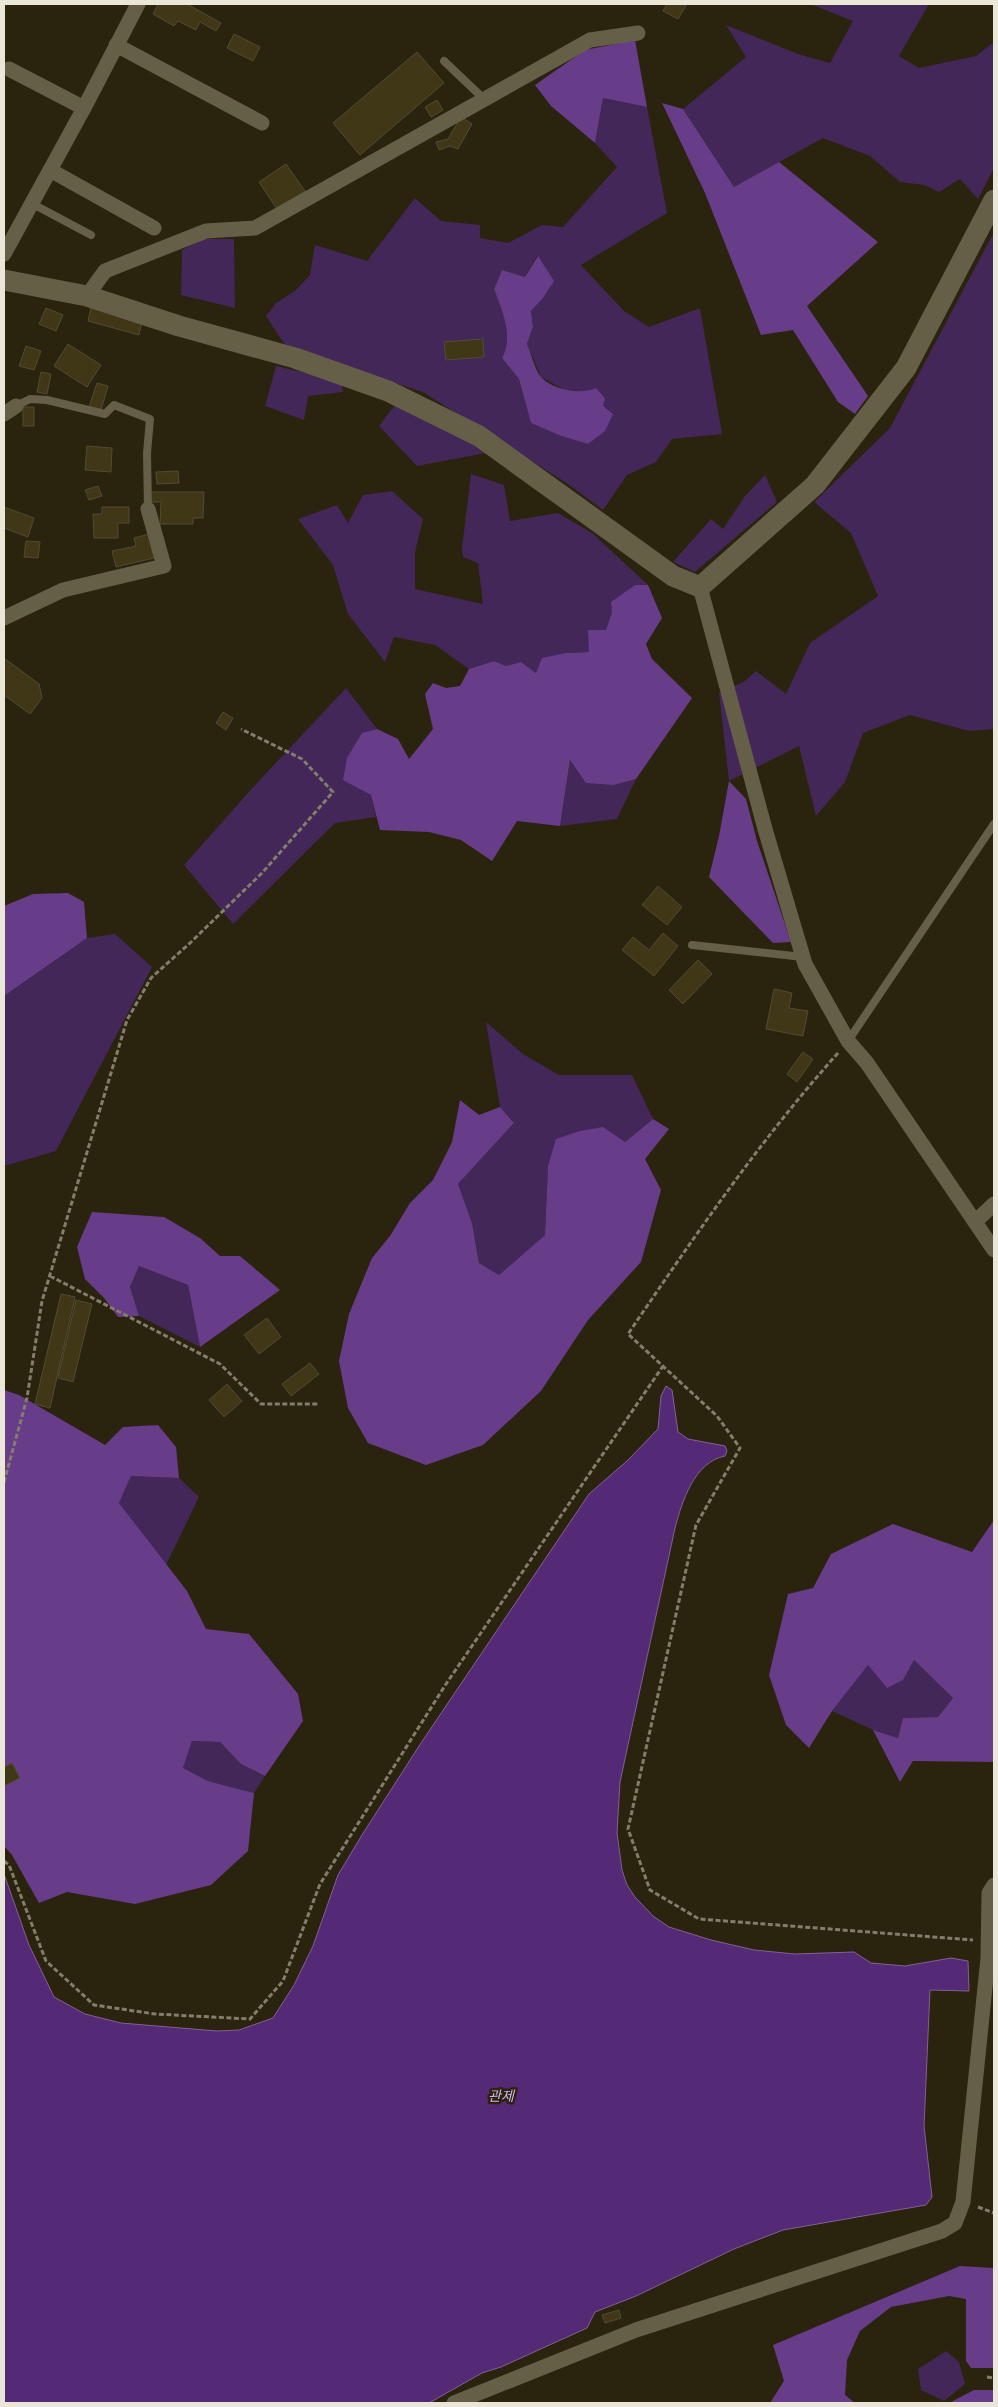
<svg xmlns="http://www.w3.org/2000/svg" width="998" height="2407" viewBox="0 0 998 2407" font-family="Rubik,'Noto Sans KR',sans-serif">
  <rect width="100%" height="100%" fill="#2a230d"/>
  <path fill="#422758" fill-rule="evenodd" d="M810 4H929L899 56 919 68 976 56 994 42V168L978 199 960 179 939 192 924 185 900 182 870 156 823 138 734 187 683 109 746 57 726 25 798 54 830 63 853 21Z
    M603 98 647 107 667 213 581 265 624 311 649 327 700 308 722 434 672 439 656 462 627 475 603 510 568 484 423 392 287 348 266 316 276 303 295 291 310 275 315 245 367 261 415 198 441 221 480 225V238L508 243 542 225 563 227 617 167 595 143ZM537 256 543 298 531 311 533 327 527 344 541 377 565 390 587 392 603 406 588 444 561 436 531 423 519 379 502 358C514 336 502 311 494 289L502 270 525 277Z
    M994 232V729L969 731 910 715 863 733 845 782 816 816 799 746 729 781 719 693 745 681 756 671 786 694 810 643 878 596 851 533 814 502 890 428Z
    M202 239H234L235 308 181 295 182 250Z
    M276 366 341 381 343 392 308 396 304 420 265 406Z
    M395 405 491 452 417 466 379 426Z
    M471 474 504 485 510 521 558 513 592 533 648 585H635L612 612 606 631 589 652 566 653 536 673 521 662 506 666 494 661 469 669 435 645 394 637 385 662 348 614 333 565 298 519 337 505 348 523 363 495 392 491 423 519 415 552V589L483 604 478 563 463 557 462 548Z
    M765 475 777 502 695 572 673 562 711 519 723 529 745 496Z
    M346 688 377 729 362 734 371 795 376 817 335 823 233 924 184 865 256 784Z
    M570 760 614 785 636 779 617 819 560 826Z
    M115 934 152 967 56 1151 4 1166V996L87 938Z
    M486 1022 523 1054 559 1075H632L653 1119 625 1142 548 1166 545 1235 499 1275 479 1263 472 1223 458 1184 514 1123 500 1107Z
    M139 1266 188 1285 200 1347 139 1316 130 1287Z
    M131 1476 179 1478 199 1497 166 1565 119 1503Z
    M914 1660 953 1698 938 1717 903 1718 898 1738 873 1730 832 1711 868 1664 903 1680Z
    M192 1741 220 1742 241 1764 265 1776 254 1793 208 1781 183 1768Z
    M946 2351 959 2362 965 2384 944 2401 921 2390 918 2369Z"/>
  <path fill="#673d8a" d="M635 40 647 107 603 98 595 143 551 106 535 85 585 50Z
    M662 103 683 109 734 187 779 162 878 242 807 306 868 396 855 414 838 402 793 330 761 335 705 193Z
    M538 256 554 281 543 298 531 311 533 327 527 344C531 353 535 370 541 377 553 390 581 395 596 388L605 398 603 406 613 414 605 431 588 444 561 436 531 423 519 379 502 358C514 336 502 311 494 289L502 270 525 277Z
    M635 585H648L662 618 646 644 652 659 692 698 636 779 614 785 586 783 570 760 560 826 517 821 492 861 461 840 429 832 380 830 371 795 343 780 347 758 362 733 377 729 398 739 409 759 433 729 425 694 433 683 446 688 460 686 469 669 494 661 506 666 521 662 536 673 542 658 566 653 589 652 588 630H606L612 612 611 602Z
    M729 781 746 799 757 841 791 942 773 943 709 877 719 836Z
    M68 893 84 902 87 938 4 996V906L33 894Z
    M460 1100 479 1115 500 1107 514 1123 458 1184 472 1223 479 1263 499 1275 545 1235 548 1166 556 1139 580 1131 603 1127 625 1142 653 1119 669 1129 645 1159 661 1190 641 1262 588 1320 541 1391 483 1445 426 1465 368 1443 348 1408 339 1361 349 1314 372 1258 390 1236 410 1203 433 1180 452 1142Z
    M92 1212 164 1217 200 1238 220 1256H240L280 1290 200 1347 188 1285 139 1266 130 1287 139 1316 118 1317 104 1298 85 1279 77 1247Z
    M4 1390 19 1395 105 1445 123 1427 158 1425 176 1447 179 1478 131 1476 119 1503 187 1591 206 1629 249 1634 298 1694 303 1721 265 1776 241 1764 220 1742 192 1741 183 1768 208 1781 254 1793 248 1851 211 1885 135 1904 67 1892 39 1903 12 1855 4 1846Z
    M994 1520V1762L913 1761 900 1782 873 1730 898 1738 903 1718 938 1717 953 1698 914 1660 903 1680 887 1688 868 1665 832 1711 809 1748 786 1725 769 1675 788 1594 813 1588 831 1554 893 1524 972 1552Z
    M960 2266 994 2268V2368H971L966 2361V2299L949 2296 891 2307 860 2331 847 2360 845 2395 855 2403H770L784 2381 773 2345Z
    M974 2390H994V2403H949Z"/>
  <path fill="#542975" stroke="#816293" d="M666 1386 672 1390 678 1432 688 1439 725 1446 727 1451 725 1456C694 1462 682 1502 675 1528L620 1782 617 1833 622 1870 627 1885 635 1897 653 1916 669 1927 711 1940 754 1950 795 1954 854 1952 871 1963 905 1966 951 1958 968 1961 969 1991 930 1990 924 2126 932 2197 926 2205 783 2230 734 2249 636 2296 595 2312 587 2328 501 2367 482 2373 429 2403H4V1874L29 1945 54 1997 85 2014 121 2023 217 2031 239 2030 273 2018 294 1985 313 1946 338 1875 362 1835 421 1743 589 1494 628 1460 658 1429 661 1396Z"/>
  <path fill="#403716" stroke="#524b34" d="M158 4H187L221 23 216 31 200 22 196 30 178 21 174 26 153 14Z
    M667 4H687L678 19 663 11Z
    M234 34 260 47 253 61 227 48Z
    M417 52 444 83 360 155 333 123Z
    M437 100 443 110 431 117 425 107Z
    M461 117 472 124 458 149 450 146 439 150 436 142 448 139Z
    M286 164 305 191 277 209 259 182Z
    M46 308 63 315 56 331 39 324Z
    M91 308 142 322 139 335 88 321Z
    M483 339 484 357 446 360 444 342Z
    M68 344 101 365 87 387 54 366Z
    M26 346 41 351 34 370 19 366Z
    M41 372 51 374 47 394 37 392Z
    M97 383 108 386 101 410 89 407Z
    M23 407H34V426H23Z
    M87 446 112 448 111 472 85 470Z
    M178 471 179 483 157 484 156 472Z
    M98 486 102 496 89 500 85 490Z
    M150 492H204L203 518H193V524H160L161 502H150Z
    M4 507 34 518 28 537 4 528Z
    M102 507H129V523H118V538H94L93 514H102Z
    M149 534 154 558 116 567 112 551 136 546 134 538Z
    M26 541 40 542 38 558 24 557Z
    M4 658 39 684 42 698 30 714 4 695Z
    M223 712 233 718 226 730 216 723Z
    M658 886 682 907 667 925 642 905Z
    M663 933 678 946 654 976 622 950 633 937 649 950Z
    M698 960 712 974 683 1004 669 990Z
    M774 989 792 993 789 1008 808 1011 803 1036 766 1029Z
    M803 1052 813 1059 797 1082 787 1074Z
    M61 1294 75 1297 50 1408 35 1404Z
    M76 1300 92 1304 73 1382 58 1378Z
    M267 1318 281 1337 259 1354 244 1335Z
    M310 1363 319 1374 291 1396 282 1384Z
    M227 1384 242 1401 224 1417 209 1400Z
    M12 1763 20 1778 4 1786V1767Z
    M619 2310 621 2318 605 2323 602 2315Z"/>
  <g fill="none" stroke-linecap="round" stroke-linejoin="round">
    <path stroke="#837e6b" stroke-width="3" stroke-dasharray="5 2.5" stroke-linecap="butt" d="M838 1053C760 1140 694 1237 628 1334L717 1416 740 1448 696 1525 628 1829 650 1890 699 1919 973 1940
      M50 1276 220 1364 261 1404H318
      M4 1482 27 1398 42 1301 127 1020 151 978 190 943 262 873 333 792 302 759 241 729
      M4 1861 9 1865 46 1961 94 2005 155 2014 250 2019 283 1981 320 1884 446 1684 663 1366
      M978 2207 994 2213
      M987 2377 994 2378"/>
    <path stroke="#665f47" stroke-width="8" d="M444 61 485 100
      M31 203 91 235
      M16 406 30 399 47 400 105 414 114 405 150 419 147 453 148 509
      M692 945 803 957
      M848 1041 994 824"/>
    <path stroke="#665f47" stroke-width="15" d="M116 45 262 123
      M9 69 84 108
      M50 170 154 228
      M4 254 84 108 138 4
      M87 296 105 271 206 231 255 228 590 40 638 33
      M4 414 16 406
      M700 587 765 829 805 964 848 1041 867 1063 994 1250
      M4 618 63 590 164 566 148 509
      M976 1221 994 1204
      M454 2403 636 2330 942 2231 955 2223 963 2202 988 1958 989 1893 994 1885"/>
    <path stroke="#665f47" stroke-width="21" d="M4 280 87 296 179 326 295 358 388 391 479 436 673 576 700 587 815 485 906 368 994 200"/>
  </g>
  <g text-anchor="middle" stroke-width="5" stroke-linejoin="round" paint-order="stroke">
    <g font-size="14" font-style="italic" fill="#d3b3f3" stroke="#2a230d">
      <text x="501" y="2101">관제</text>
    </g>
  </g>
  <rect width="998" height="2407" fill="none" stroke="#eae6d8" stroke-width="10"/>
</svg>
